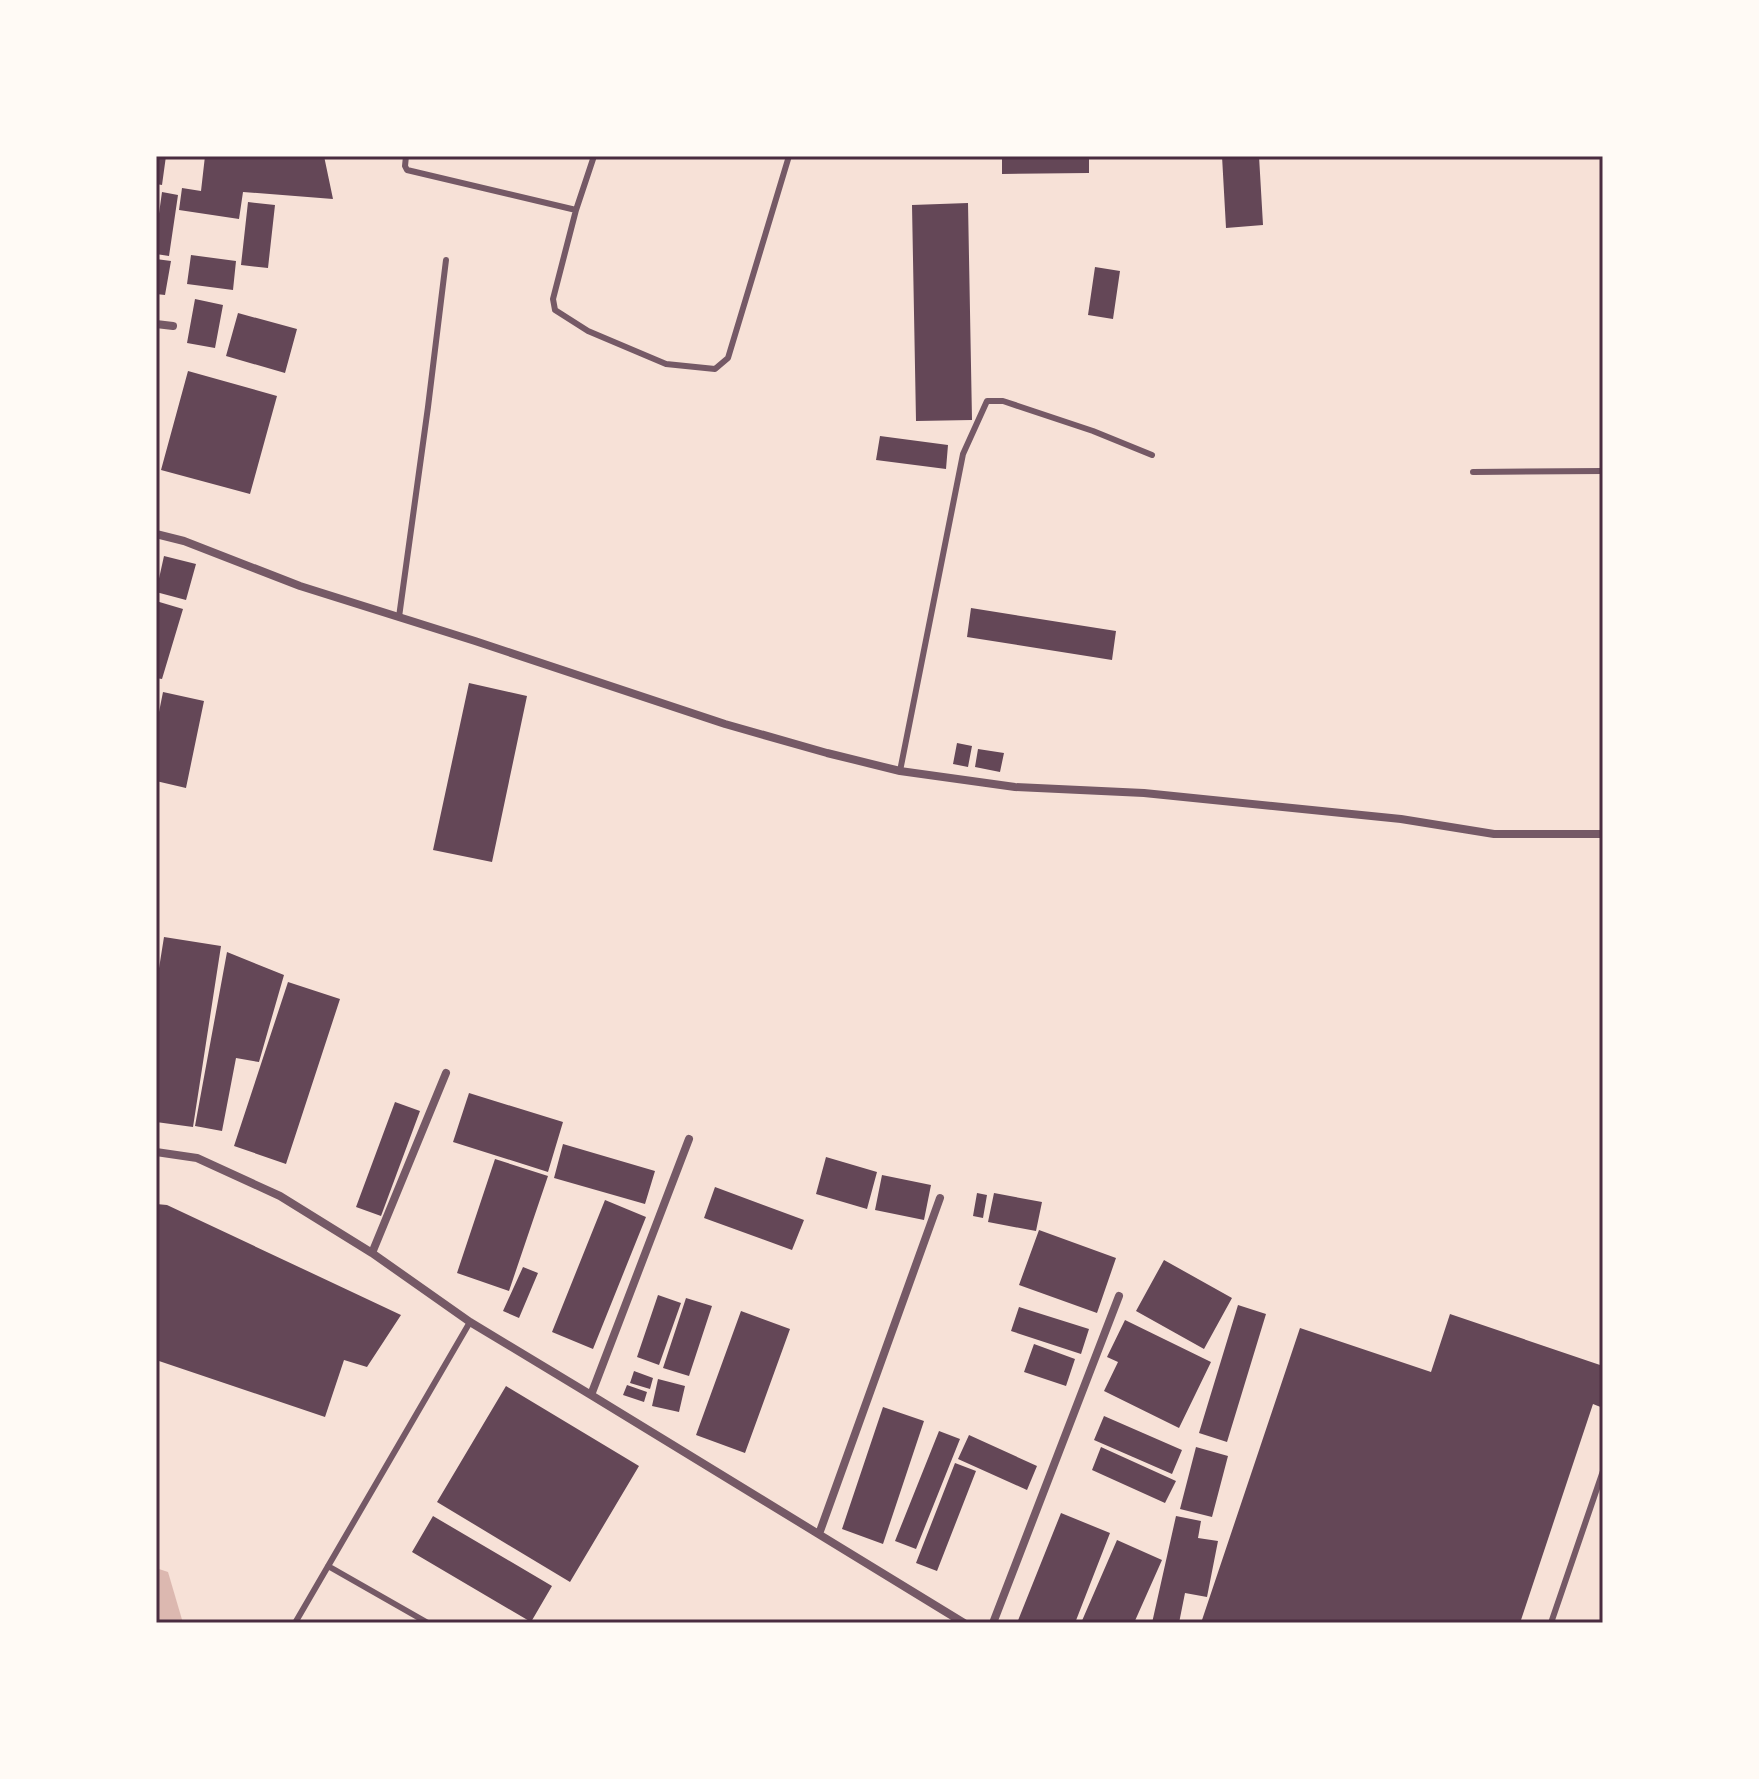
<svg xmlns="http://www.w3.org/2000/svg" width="1759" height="1779" viewBox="0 0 1759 1779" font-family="Jost,sans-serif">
  <rect width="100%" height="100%" fill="#f7e1d7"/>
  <path fill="#dcb8b0" d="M156 1568 168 1572 183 1623H156Z"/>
  <path fill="#644757" d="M156 156H166L162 185 156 184Z
    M205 156H324L333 199 243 192 239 219 179 210 182 188 201 191Z
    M1002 156H1089V173L1002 174Z
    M1222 156H1259L1263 225 1226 228Z
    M162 192 178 195 169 256 156 254V235Z
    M248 202 275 205 268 268 241 265Z
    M968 203 972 420 916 421 912 205Z
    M191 255 236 261 233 290 187 284Z
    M156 259 171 261 165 295 156 294Z
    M1095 267 1120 271 1113 319 1088 315Z
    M195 299 223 305 215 348 187 343Z
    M238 313 297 329 285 373 226 356Z
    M188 371 277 396 250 494 161 470Z
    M880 436 948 445 946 469 876 460Z
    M164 556 196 564 186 600 156 592Z
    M156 601 183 609 162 679 156 678Z
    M971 608 1116 631 1112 660 967 637Z
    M469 683 527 696 492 862 433 850Z
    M163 692 204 701 186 788 156 781V727Z
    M957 743 972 746 968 767 953 764Z
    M978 749 1004 753 1000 772 975 767Z
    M164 937 221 946 193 1127 156 1122V987Z
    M227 952 284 975 259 1062 236 1058 222 1131 195 1126Z
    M288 982 340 999 286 1164 234 1146Z
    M469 1093 563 1122 548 1172 453 1142Z
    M395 1102 420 1111 381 1216 356 1207Z
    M563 1144 655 1171 645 1204 554 1178Z
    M826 1157 877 1172 867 1209 816 1194Z
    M495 1159 548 1176 509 1291 457 1273Z
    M882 1175 931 1185 924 1220 875 1210Z
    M715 1187 804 1220 792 1250 704 1218Z
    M977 1193 987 1195 983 1218 973 1216Z
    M994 1193 1042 1202 1036 1231 988 1222Z
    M605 1200 646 1217 593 1349 552 1332Z
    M156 1204 167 1205 401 1315 367 1367 344 1360 325 1417 156 1360Z
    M1039 1230 1116 1258 1097 1313 1019 1285Z
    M1164 1260 1232 1298 1204 1349 1136 1311Z
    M523 1267 538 1273 519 1318 503 1311Z
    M658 1295 681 1303 659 1365 637 1357Z
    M686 1298 712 1306 689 1376 663 1368Z
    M1238 1305 1266 1314 1227 1442 1199 1433Z
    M1019 1307 1089 1329 1081 1354 1011 1331Z
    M741 1311 790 1329 745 1453 696 1435Z
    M1450 1314 1603 1366V1408L1593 1404 1520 1623H1201L1300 1328 1431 1372Z
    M1125 1320 1211 1362 1179 1428 1104 1391 1118 1362 1107 1357Z
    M1034 1344 1075 1359 1066 1386 1024 1372Z
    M634 1371 653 1378 650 1389 630 1383Z
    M658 1379 685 1386 679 1412 652 1406Z
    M627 1385 647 1392 644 1402 623 1395Z
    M506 1386 639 1466 570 1582 437 1502Z
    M883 1407 924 1421 883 1544 842 1529Z
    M1104 1416 1182 1450 1172 1474 1094 1440Z
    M939 1431 960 1439 916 1549 895 1541Z
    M969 1435 1037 1466 1027 1490 958 1459Z
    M1101 1447 1176 1481 1165 1503 1092 1470Z
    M1196 1447 1228 1456 1212 1517 1180 1509Z
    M955 1463 976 1471 937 1571 916 1563Z
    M1061 1513 1110 1533 1075 1623H1017Z
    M433 1516 552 1586 531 1622 412 1552Z
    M1176 1516 1201 1521 1198 1538 1218 1541 1207 1597 1185 1593 1179 1623H1152Z
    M1117 1540 1162 1560 1134 1623H1081Z"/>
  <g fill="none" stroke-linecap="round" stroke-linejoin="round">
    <path stroke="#755966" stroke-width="6" d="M406 156 405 166 407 170 576 210
      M594 156 576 210 553 299 555 310 588 331 666 364 715 369 728 358 789 156
      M1473 472 1603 471
      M399 617 428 407 446 260
      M900 771 963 454 987 401H1003L1093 431 1152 455
      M328 1566 428 1623
      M295 1623 470 1322
      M1551 1623 1603 1471"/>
    <path stroke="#755966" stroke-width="8" d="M156 324 173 326
      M156 534 184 541 300 586 475 641 725 724 827 753 900 771 1015 787 1144 793 1401 819 1494 834H1603
      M156 1152 197 1158 280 1196 372 1253 470 1322 591 1395 964 1623
      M372 1253 446 1073
      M591 1395 689 1139
      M819 1534 940 1198
      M993 1623 1119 1296"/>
  </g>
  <rect width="1759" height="1779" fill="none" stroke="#fffaf5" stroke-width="316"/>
  <rect x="158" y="158" width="1443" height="1463" fill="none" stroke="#4a2c40" stroke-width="3"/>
</svg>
